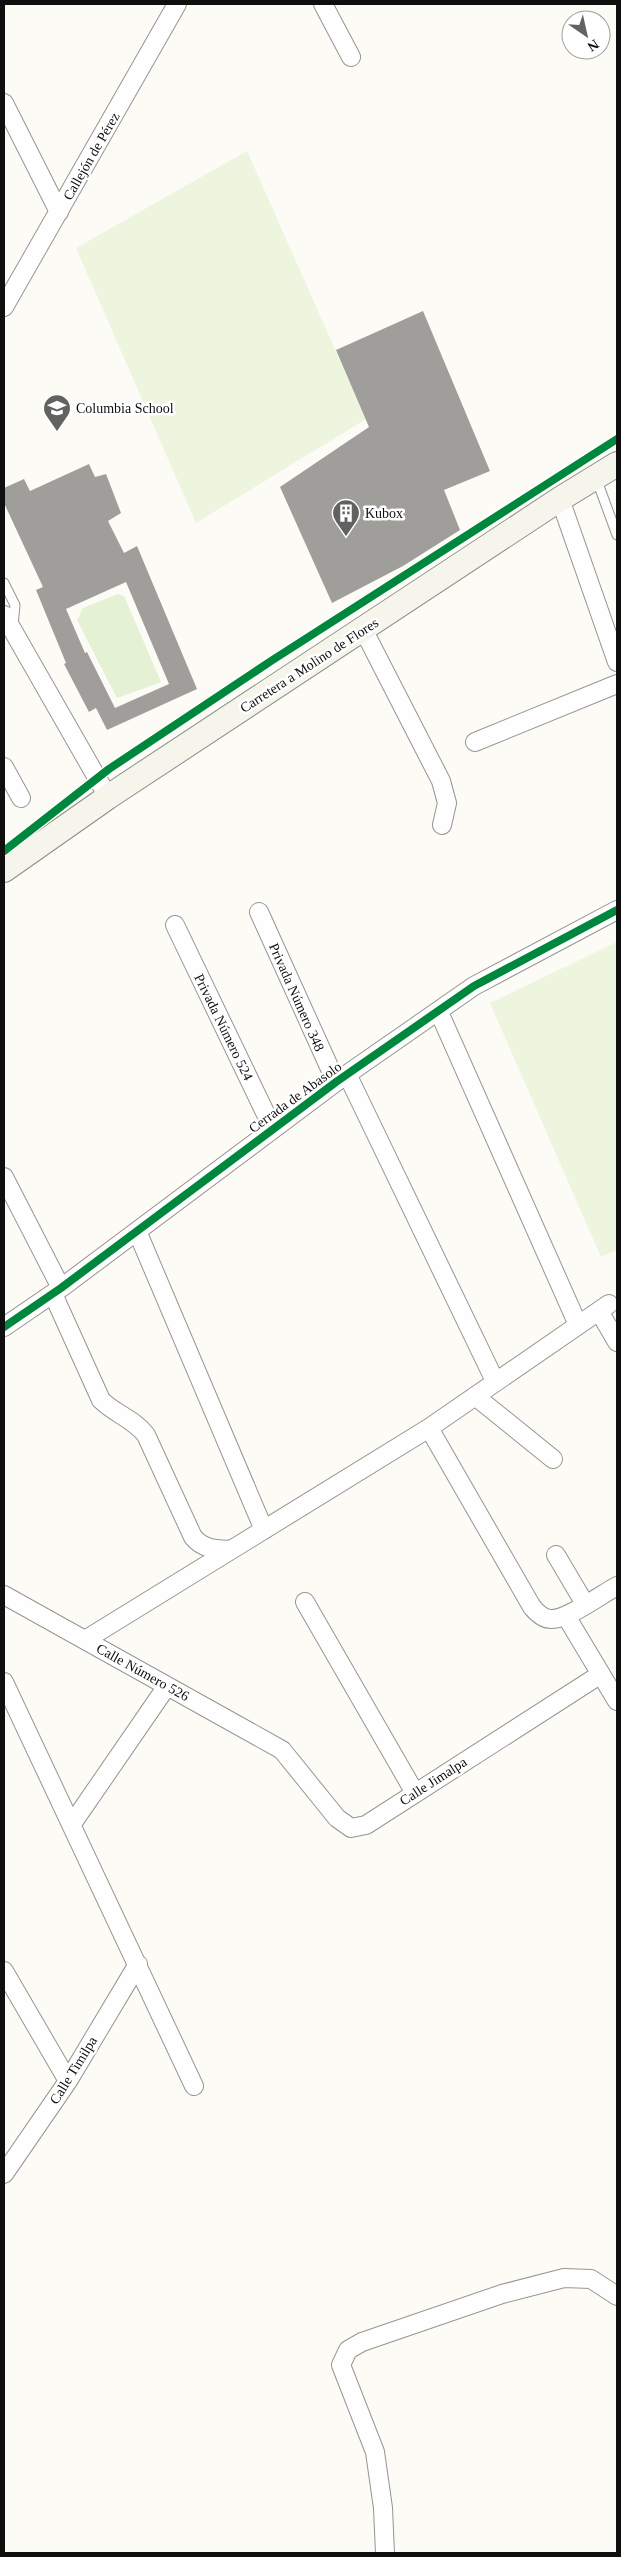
<svg xmlns="http://www.w3.org/2000/svg" width="621" height="2557" viewBox="0 0 621 2557" font-family="Georgia,serif">
  <rect width="100%" height="100%" fill="#fcfbf5"/>
  <path fill="#e4f1d5" d="M118 594 124 596 161 682 117 698 77 620 83 608Z"/>
  <path fill="#edf5df" d="M247 151 366 419 196 523 76 248Z
    M617 942V1250L601 1257 490 1003Z"/>
  <path fill="#a09e9a" fill-rule="evenodd" d="M423 311 490 471 444 490 460 530 403 566 332 603 280 487 369 427 336 350Z
    M89 464 95 477 106 474 121 513 108 521 124 553 137 546 197 689 107 730 96 708 89 712 64 664 66 663 36 590 43 587 4 503V488L24 479 30 491ZM126 582 169 684 115 708 87 652 85 653 66 609Z"/>
  <g fill="none" stroke-linecap="round" stroke-linejoin="round">
    <g stroke="#969593" stroke-width="11">
      <path id="service" d="M596 478 617 535
        M4 583 15 605 13 626"/>
    </g>
    <g stroke="#969593" stroke-width="20">
      <path id="minor" d="M323 4 351 57
        M4 103 59 212
        M4 307 177 4
        M560 499 617 662
        M4 615 108 797
        M363 629 441 781 447 803 442 825
        M475 742 617 684
        M4 767 21 798
        M259 912 336 1082
        M175 925 273 1129
        M439 1012 578 1325
        M347 1074 495 1381
        M4 1177 61 1288
        M137 1231 264 1530
        M53 1294 101 1400C115 1414 134 1419 146 1435L193 1537C203 1549 215 1549 230 1550
        M599 1311 617 1342
        M4 1327 61 1288 336 1082 474 986 617 910
        M475 1396 553 1459
        M429 1428 532 1607C537 1613 543 1619 551 1619 567 1620 602 1594 617 1586
        M556 1555 585 1604
        M4 1595 282 1750 337 1818 351 1828 366 1825 601 1674
        M305 1602 415 1793
        M566 1616 617 1701
        M85 1640 429 1428 609 1304
        M4 1682 194 2086
        M72 1824 167 1686
        M4 1971 68 2081
        M4 2174 68 2081 138 1964
        M385 2553 383 2508 375 2452 341 2365 348 2350 362 2342 502 2294 564 2278 591 2279 617 2296"/>
    </g>
    <g stroke="#8c8c89" stroke-width="26">
      <path id="secondary" d="M4 870 108 797 560 499 617 464"/>
    </g>
    <use href="#service" stroke="#fffefe" stroke-width="9"/>
    <use href="#minor" stroke="#fffefe" stroke-width="18"/>
    <use href="#secondary" stroke="#f5f5eb" stroke-width="24"/>
    <g stroke="#fff" stroke-width="11">
      <path id="cycleway" d="M4 851 109 769 271 661 617 439
        M4 1327 61 1288 336 1082 474 986 617 910"/>
    </g>
    <use href="#cycleway" stroke="#00873e" stroke-width="8"/>
  </g>
  <defs>
    <g id="school-pin" transform="scale(1.4375)"><path d="M0 17L-7.5 6A9.5 9.5 0 1 1 7.5 6Z" fill="#626260" stroke="#fff"/><path d="M0-5L7-2L0 1L-7-2ZM-4 1L0 2.5L4 1V4Q0 6-4 4Z" fill="#fff"/></g>
    <g id="building-pin" transform="scale(1.4375)"><path d="M0 17L-7.5 6A9.5 9.5 0 1 1 7.5 6Z" fill="#626260" stroke="#fff"/><path d="M-4-6H4V6H1V3H-1V6H-4ZM-2.5-4.3h1.7v1.8h-1.7ZM.8-4.3h1.7v1.8H.8ZM-2.5-1h1.7V.8h-1.7ZM.8-1h1.7V.8H.8Z" fill="#fff"/></g>
  </defs>
  <g fill-rule="evenodd">
    <use href="#school-pin" x="57" y="408"/>
    <use href="#building-pin" x="346" y="513"/>
  </g>
  <g text-anchor="middle" stroke-width="5" stroke-linejoin="round" paint-order="stroke">
    <g font-size="14" fill="#0f0f0f" stroke="#fff">
      <text transform="translate(91 156) rotate(-60)" y="5">Callejón de Pérez</text>
      <text transform="translate(309 665) rotate(-33)" y="5">Carretera a Molino de Flores</text>
      <text transform="translate(297 997) rotate(66)" y="5">Privada Número 348</text>
      <text transform="translate(224 1027) rotate(64)" y="5">Privada Número 524</text>
      <text transform="translate(295 1097) rotate(-36)" y="5">Cerrada de Abasolo</text>
      <text transform="translate(143 1672) rotate(29)" y="5">Calle Número 526</text>
      <text transform="translate(433 1781) rotate(-33)" y="5">Calle Jimalpa</text>
      <text transform="translate(73 2070) rotate(-58)" y="5">Calle Timilpa</text>
    </g>
    <g font-size="14" fill="#0f0f0f" stroke="#fff" text-anchor="start">
      <text x="76" y="413">Columbia School</text>
      <text x="365" y="518">Kubox</text>
    </g>
  </g>
  <rect width="621" height="2557" fill="none" stroke="#0f0f0f" stroke-width="10"/>
  <g transform="translate(586 35) rotate(146)"><circle r="24" fill="#ffffff" stroke="#9f9f9f"/>
  <path d="M0-4L9 19L0 12L-9 19Z" fill="#626260"/>
  <text y="-8" font-size="14" font-weight="bold" text-anchor="middle" fill="#0f0f0f">N</text>
  </g>
</svg>
